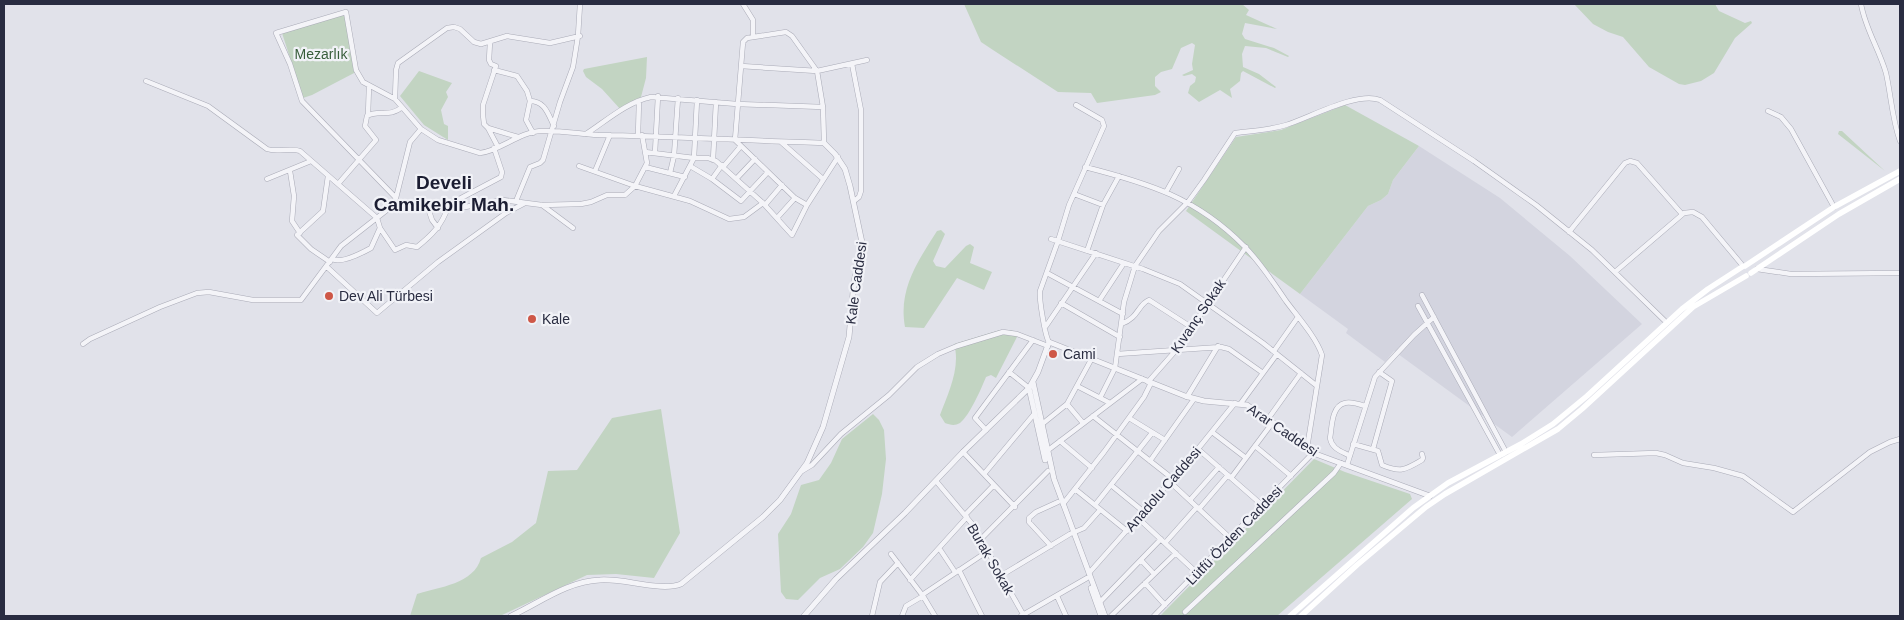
<svg xmlns="http://www.w3.org/2000/svg" width="1904" height="620" viewBox="0 0 1904 620" font-family="Helvetica,sans-serif">
  <rect width="100%" height="100%" fill="#e1e2ea"/>
  <path fill="#d3d4df" d="M1419 146 1500 198 1570 256 1642 324 1512 437 1394 351 1385 362 1346 333 1348 329 1300 294 1368 206 1381 200 1388 194 1393 180Z"/>
  <path fill="#c2d4c2" d="M964 4H1242L1249 10 1246 15 1277 29 1245 23 1242 34 1245 39 1274 48 1289 56 1288 57 1266 48 1245 46 1242 54 1243 67 1259 74 1276 87 1275 88 1243 71 1241 73 1240 81 1230 89 1232 98 1220 90 1199 102 1188 93 1190 86 1195 82 1196 77 1192 74 1184 76 1182 75 1193 70 1192 64 1195 45 1192 43 1181 48 1172 69 1161 72 1155 77V86L1161 92 1155 95 1097 103 1091 93 1058 92 993 50 981 42Z
    M1574 4H1715L1719 11 1745 23 1751 21 1752 23 1735 38 1714 73 1701 81 1685 85 1679 84 1649 67 1623 37 1608 32 1593 24Z
    M345 14 356 72 312 95 303 98 282 33Z
    M647 57 646 78 641 97 621 110 602 89 586 77 583 71 584 69Z
    M419 71 452 83 446 92 448 97 441 110 444 124 448 126V140L424 125 400 96Z
    M1345 105 1419 146 1393 180 1388 194 1381 200 1368 206 1300 294 1186 211 1236 137 1281 130Z
    M1839 131H1842L1885 171 1838 134Z
    M941 230 945 234 933 261 936 266 945 268 966 246 970 244 974 247 970 263 992 272 984 290 957 278 924 328 905 327C898 289 918 261 937 231Z
    M1000 330H1010L1019 333 996 378 991 375 986 377C981 389 970 415 960 423 955 426 950 425 945 423L940 415C948 394 961 367 954 344Z
    M661 409 680 533 654 578 616 574 587 575 500 616H410L417 594C439 587 474 584 481 558L512 542 536 523 548 471 577 470 612 418Z
    M873 414 879 420 884 430 886 459 882 494 873 533 863 547 840 569 820 578 798 600 786 599 781 592 778 534 791 514 801 485 819 480 831 463 842 439Z
    M1314 459 1345 472 1410 494 1412 499 1277 616H1160Z"/>
  <g fill="none" stroke-linecap="round" stroke-linejoin="round">
    <g stroke="#aaabb7" stroke-width="5.5">
      <path id="minor" d="M743 4 753 20V37
        M1861 4C1865 28 1879 49 1886 73 1891 95 1892 119 1900 141
        M490 42 489 60 491 64 496 66 483 105V115L484 124 488 128 498 147
        M852 64 861 110V191L859 197 854 201
        M741 66 817 71 867 60
        M494 70 517 76 527 91 530 101 526 120 533 133
        M146 81 208 106 267 149C278 153 290 147 300 151L377 218 380 228 371 248C362 253 342 264 332 259
        M395 99 396 70 398 63 447 28 454 27 460 29 474 42 481 44 507 36 550 43 580 36
        M530 101C545 101 548 114 554 126
        M1768 111 1781 117 1791 129 1834 207
        M368 115 369 86
        M488 128 518 137
        M586 134C606 121 627 102 651 97L737 104 823 107
        M638 135 639 101
        M781 142 823 179
        M645 152 694 158H708L716 161 763 203 792 235 807 205
        M655 153 658 96
        M713 160 716 102
        M579 166 635 186 690 201 729 219 744 217 763 203
        M690 166 712 179 741 201 768 172
        M724 166 741 146
        M645 167 685 177
        M1085 167C1148 183 1197 198 1244 246 1260 262 1273 282 1286 301 1297 316 1316 337 1322 355L1307 448
        M290 171 294 196 292 221 300 233
        M595 171 610 135
        M670 173 674 156 678 98
        M328 176 323 211 297 235 311 249 330 262
        M737 178 755 159
        M267 179 311 161
        M712 179 722 165
        M338 184 376 140 365 126 367 116C378 109 390 118 402 107
        M1166 192 1179 169
        M1074 194 1103 205
        M674 196 694 158 697 100
        M396 198 410 142 421 129
        M516 201 530 167 540 163 543 160 560 102 573 67 578 36 580 4
        M542 205 573 228
        M765 205 782 185
        M392 206 428 208 465 207 503 200 542 205 581 204 591 202 607 195H625L635 186 647 163 642 135
        M446 206 501 177 502 172 494 148
        M428 208 432 220 438 228
        M777 218 795 198
        M380 228 395 250 406 245 417 247C432 235 442 225 448 207
        M1569 232 1625 163 1630 161 1637 163 1682 214
        M1051 239 1143 269 1180 284 1263 343 1317 386
        M1087 251 1103 205 1119 176
        M327 267 377 313 438 262 506 213 525 203
        M1757 269 1791 274 1900 273
        M1615 272 1684 213 1693 212 1702 217 1743 266
        M1047 273 1123 314
        M1422 295 1506 452
        M1099 301 1124 263
        M1061 303 1120 337
        M1418 306 1500 455
        M1121 324C1139 318 1138 304 1149 300L1191 327
        M1046 326 1096 253
        M1049 342C1045 336 1039 299 1040 291L1058 241 1069 205 1104 126 1102 120 1076 105
        M83 344 90 339 160 307 197 293 209 292 253 300H301L341 246 392 206 396 198 302 101 290 64 276 33 346 12 356 70 363 82 395 99 421 129 438 140 480 153C500 151 519 132 541 131 560 130 579 134 598 135 674 136 749 141 824 143L823 107 817 71 792 36 786 32 747 38 743 42 735 140 795 198 807 205 838 157
        M1274 351 1298 317
        M1117 354 1221 347 1229 349 1263 373
        M1009 372 1029 388
        M1148 382 1177 349 1246 247
        M1077 386 1110 403
        M1187 397 1218 346
        M1100 398 1115 368 1124 302 1135 266 1159 231 1188 202 1204 180 1235 133C1252 131 1270 130 1286 125 1309 118 1357 91 1380 100L1474 161 1536 205 1592 250 1666 322
        M1241 403 1277 354
        M1067 404 1083 423
        M1093 416 1173 479
        M1129 418 1165 440
        M1268 419 1301 373
        M1041 425 1067 404 1092 358
        M986 430 975 418 1033 340
        M1212 432 1246 458
        M1060 441 1092 468
        M1353 444 1378 451 1382 465C1401 473 1405 470 1422 460L1423 458 1422 454
        M1255 446 1291 476
        M1198 449 1262 505
        M1373 449 1392 381 1379 372
        M1047 451 1142 379
        M963 452 1015 507
        M1594 455 1656 453 1665 455 1683 463 1714 468 1743 476 1793 512 1870 452 1890 442 1900 439
        M1350 456C1341 451 1332 449 1330 438 1332 428 1331 406 1345 403 1350 401 1359 404 1365 406
        M1150 461 1194 399
        M1347 465 1375 377 1414 335 1434 317
        M802 471 812 465 841 434 889 395 917 367 938 354 957 346 1003 332 1017 334 1048 346
        M984 474 1035 413
        M1231 478 1273 422
        M936 481 973 525 1024 616
        M1170 482 1230 538
        M1111 485 1144 512
        M1075 489 1127 531
        M1190 500 1219 467
        M1063 504 1104 452 1144 397 1151 383
        M1095 505 1152 433
        M1199 509 1228 475
        M965 515 994 485
        M1138 518 1197 573
        M981 539 1048 471
        M1165 543 1197 507
        M1051 546 1029 522V518L1036 512 1058 502
        M939 548 955 572
        M891 554 923 596 935 616
        M1141 560 1154 574
        M959 570 982 616
        M1089 573 1189 460 1235 403
        M1002 575 1070 534 1084 528 1100 510
        M910 580 967 517
        M1145 583 1165 605
        M922 595 988 551
        M1057 596 1066 616
        M1100 602 1161 539
        M1185 612 1334 473 1341 463
        M872 616 880 582 898 563
        M902 616 906 606 923 596
        M1021 616 1087 578
        M1111 616 1176 553
        M1154 616 1313 453"/>
    </g>
    <g stroke="#aaabb7" stroke-width="6">
      <path id="tertiary" d="M1033 382 1054 479 1105 616
        M1029 388 1045 460
        M1091 588 1101 616
        M511 616C539 603 568 581 600 580 624 578 661 592 681 584L763 517 780 500 807 463 823 427 849 337 854 281 863 247 850 186 845 169 835 154 824 143
        M804 616 836 579 905 513 963 452 1029 388 1038 372 1049 342 1185 396 1204 401 1247 405 1313 453 1430 496"/>
    </g>
    <use href="#minor" stroke="#f4f4f8" stroke-width="4.5"/>
    <use href="#tertiary" stroke="#f4f4f8" stroke-width="5"/>
    <path stroke="#fff" stroke-width="5.5" d="M1745 266 1834 207 1900 171
      M1751 273 1839 214 1900 179
      M1290 616 1413 508 1448 483 1521 444 1553 424 1587 396 1682 309 1708 289 1742 267
      M1301 616 1357 565 1426 507 1445 494 1558 429 1582 409 1693 307 1746 276"/>
  </g>
  <g fill="#ce5747" stroke="#f1f2f7" stroke-width="2">
    <circle cx="329" cy="296" r="5"/>
    <circle cx="532" cy="319" r="5"/>
    <circle cx="1053" cy="354" r="5"/>
  </g>
  <g text-anchor="middle" stroke-width="4.5" stroke-linejoin="round" paint-order="stroke">
    <g font-size="14" fill="#375d3a" stroke="#f1f2f7">
      <text x="321" y="59">Mezarlık</text>
    </g>
    <g font-size="14" fill="#292c41" stroke="#f1f2f7">
      <text transform="translate(856 283) rotate(-82)" y="5">Kale Caddesi</text>
      <text transform="translate(1198 316) rotate(-56)" y="5">Kıvanç Sokak</text>
      <text transform="translate(1283 430) rotate(34)" y="5">Arar Caddesi</text>
      <text transform="translate(1163 489) rotate(-49)" y="5">Anadolu Caddesi</text>
      <text transform="translate(1234 535) rotate(-46)" y="5">Lütfü Özden Caddesi</text>
      <text transform="translate(991 559) rotate(60)" y="5">Burak Sokak</text>
    </g>
    <g font-size="14" fill="#292c41" stroke="#f1f2f7" text-anchor="start">
      <text x="339" y="301">Dev Ali Türbesi</text>
      <text x="542" y="324">Kale</text>
      <text x="1063" y="359">Cami</text>
    </g>
    <g font-size="19" font-weight="bold" fill="#1b1d32" stroke="#f1f2f7">
      <text x="444" y="189">Develi<tspan x="444" dy="22">Camikebir Mah.</tspan></text>
    </g>
  </g>
  <rect width="1904" height="620" fill="none" stroke="#292c41" stroke-width="10"/>
</svg>
